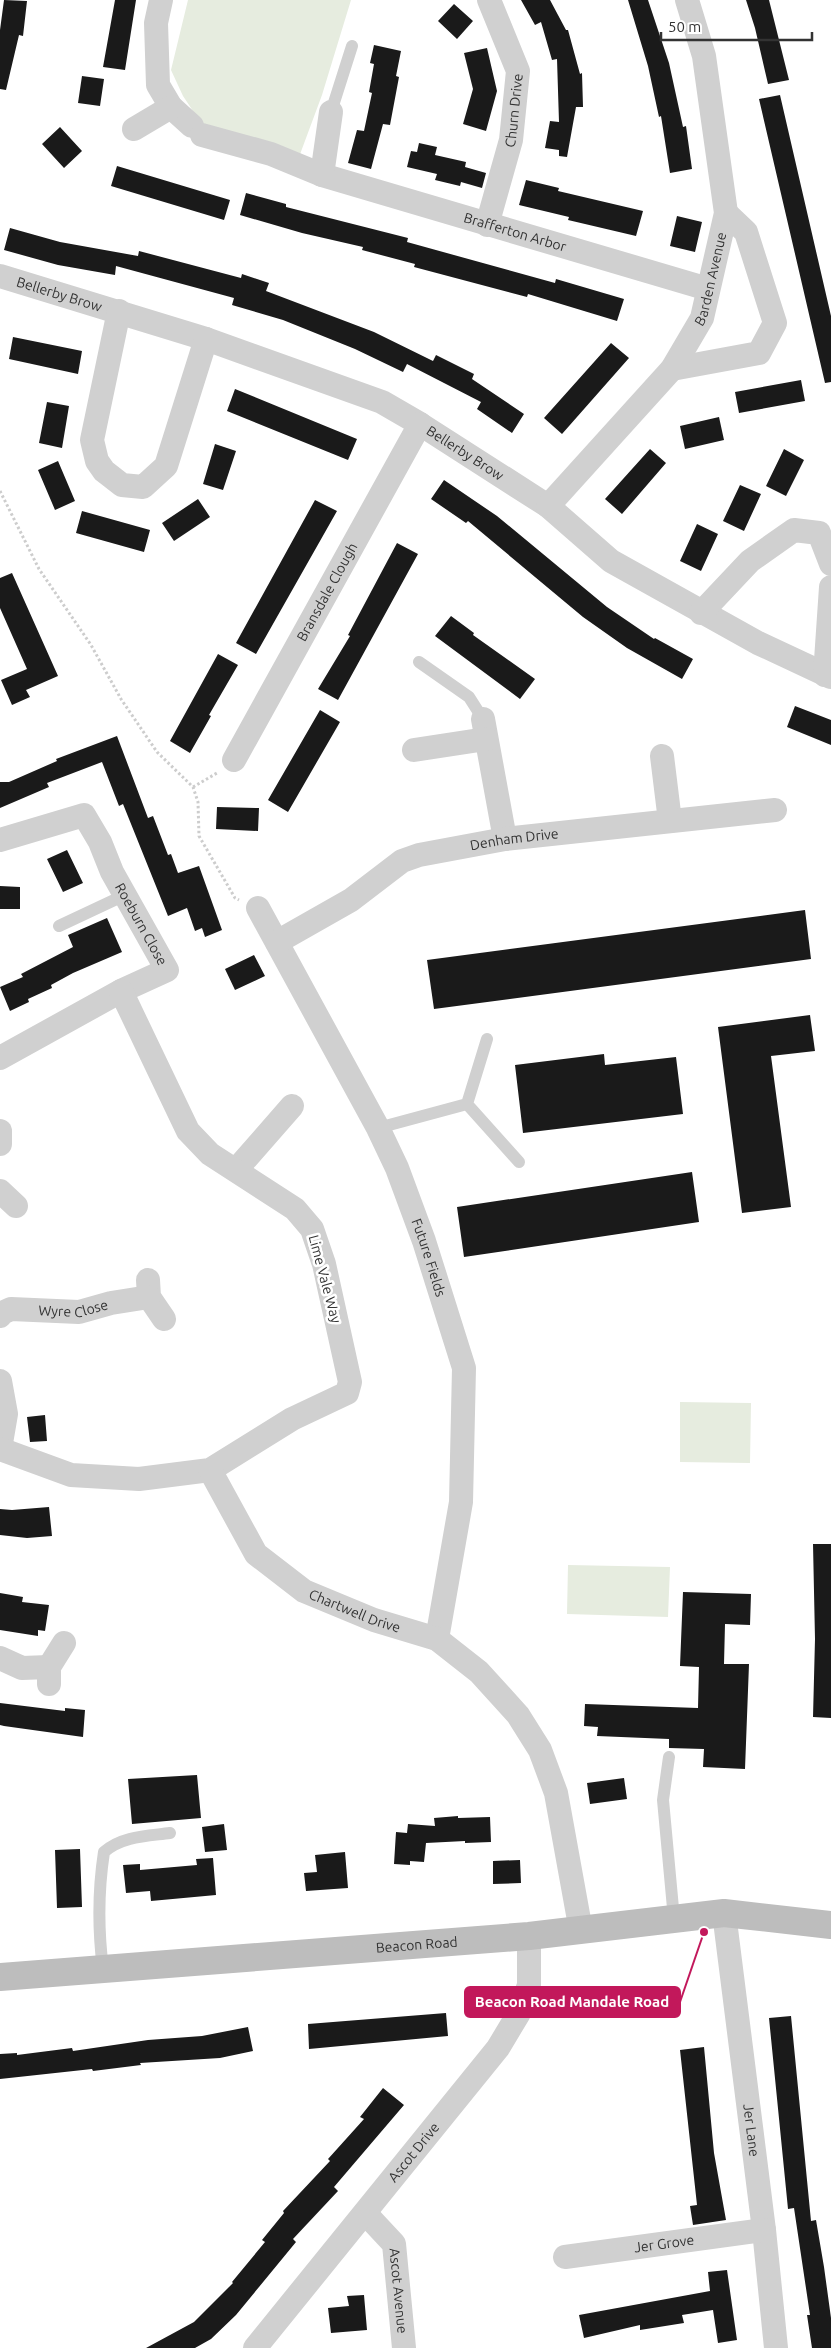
<svg xmlns="http://www.w3.org/2000/svg" width="831" height="2348" viewBox="0 0 831 2348" font-family="Ubuntu,sans-serif">
  <rect width="100%" height="100%" fill="#fff"/>
  <path fill="#e6ecdf" d="M188 0H351L322 95 299 157 220 133 201 123 183 96 171 70Z
    M680 1402 751 1403 750 1463 680 1462Z
    M568 1565 670 1567 668 1617 567 1614Z"/>
  <path fill="#1a1a1a" d="M4 0 27 1 23 36 19 35 6 90 0 89V30Z
    M115 0H136L125 70 103 67Z
    M521 0H550L566 30H568L580 74 582 73 583 107H576L567 157 559 156V150L545 148 550 121 559 122 557 59 552 60 541 22 535 25Z
    M628 0H648L669 63 683 127 686 126 692 169 670 173 661 116 659 117 648 66Z
    M746 0H769L789 80 768 84 755 28Z
    M454 4 473 21 457 39 438 21Z
    M374 45 401 51 396 76 399 77 390 125 383 124 371 169 348 163 357 130 364 131 372 93 369 92 374 64 370 63Z
    M487 48 497 91 486 131 463 124 473 89 464 53Z
    M82 76 104 79 100 106 78 103Z
    M780 95 831 316V382L825 383 759 99Z
    M60 127 82 151 64 168 42 144Z
    M419 143 437 147 435 155 466 162 465 167 486 173 482 188 461 182 460 186 435 180 437 174 407 167 411 151 417 152Z
    M117 166 230 200 224 220 111 186Z
    M526 180 559 188 558 191 643 211 636 236 568 220 569 217 519 205Z
    M246 193 286 204V207L408 238 407 242 555 283 556 279 624 299 617 321 528 294 527 297 414 267 415 264 362 250 363 247 302 233 240 215Z
    M677 216 702 222 695 252 670 246Z
    M10 228 60 242 138 256 139 251 241 278 242 274 269 283 266 291 374 332 433 361 436 355 474 374 472 379 524 414 512 433 477 409 481 402 407 364 403 372 355 349 283 320 232 305 234 298 116 266 115 275 58 265 4 250Z
    M13 337 82 351 78 374 9 359Z
    M611 343 629 358 562 434 544 418Z
    M801 380 805 401 739 413 735 392Z
    M235 389 357 439 348 460 227 411Z
    M47 402 69 406 62 448 39 443Z
    M719 417 724 440 685 449 680 426Z
    M215 444 236 451 223 490 203 484Z
    M650 449 666 463 622 514 605 499Z
    M784 449 804 460 786 496 766 486Z
    M58 461 75 501 55 510 38 470Z
    M444 480 497 516 607 607 654 639 655 638 693 659 682 679 627 648 583 617 468 521 466 523 431 499Z
    M740 485 761 494 744 531 723 521Z
    M198 499 210 517 174 541 162 523Z
    M315 500 337 511 256 654 236 643Z
    M82 511 150 530 144 552 76 533Z
    M697 524 718 534 701 571 680 561Z
    M397 543 418 554 338 700 318 689 350 636 348 635Z
    M12 573 58 676 26 690 30 697 12 705 1 680 27 669 0 608V578Z
    M451 616 474 633 473 635 535 679 520 699 435 636Z
    M218 654 238 665 209 715 211 716 190 753 170 741Z
    M795 706 831 720V745L787 727Z
    M320 710 340 722 288 812 268 800Z
    M117 736 148 818 153 816 168 855 171 854 178 873 199 866 222 930 205 937 202 928 195 931 187 908 168 916 123 804 119 806 102 762 47 783 49 787 0 808V782H9L57 761 56 759Z
    M217 807 259 808 258 831 216 829Z
    M67 850 83 883 63 892 47 859Z
    M0 886 20 887V909H0Z
    M805 910 811 959 434 1009 427 960Z
    M107 918 122 952 73 973 51 985 52 988 28 999 29 1002 10 1011 0 987 23 977 21 974 73 947 68 935Z
    M254 955 265 976 235 990 225 969Z
    M810 1015 815 1051 771 1056 791 1207 742 1213 718 1027Z
    M604 1054 605 1065 676 1057 683 1114 523 1133 515 1065Z
    M692 1172 699 1222 464 1257 457 1207Z
    M45 1415 47 1441 30 1442 27 1417Z
    M49 1507 52 1536 27 1538 0 1535V1509L12 1510Z
    M813 1544H831V1718L813 1717 815 1639Z
    M683 1592 751 1594 750 1625 725 1624 724 1664H749L745 1769 703 1767 704 1749 669 1748V1739L597 1736 598 1727 584 1726 585 1704 698 1708 699 1667 680 1666Z
    M0 1593 23 1597 22 1602 49 1605 45 1631 38 1630V1636L0 1630Z
    M0 1703 65 1711V1708L85 1710 83 1737 4 1726 0 1725Z
    M197 1775 201 1818 132 1824 128 1779Z
    M624 1778 627 1799 590 1804 587 1783Z
    M458 1816V1818L490 1817 491 1842 465 1843V1841L426 1843 424 1862 410 1861V1865L394 1864 396 1832 407 1833 408 1824 435 1826 434 1818Z
    M224 1824 227 1850 205 1852 202 1827Z
    M80 1849 82 1907 57 1908 55 1850Z
    M345 1852 348 1888 306 1891 304 1873 317 1872 315 1855Z
    M213 1858 216 1895 151 1901 150 1891 126 1893 123 1865 140 1864V1870L197 1865 196 1859Z
    M520 1860 521 1883 493 1884V1861Z
    M656 1991 660 2013 629 2017 627 1996Z
    M446 2013 448 2036 309 2049 308 2024Z
    M791 2016 811 2221 816 2220 824 2267 831 2318V2348H812L807 2315H810L794 2208 788 2209 769 2018Z
    M248 2027 253 2051 220 2058 140 2063 141 2065 93 2071 92 2069 0 2079V2054L17 2053V2055L72 2048 73 2051 148 2040 202 2036Z
    M704 2047 714 2153 726 2220 693 2225 690 2206 697 2205 680 2050Z
    M383 2088 404 2105 334 2187 338 2191 293 2239 296 2242 236 2315 211 2339 195 2348H146L194 2322 233 2283 232 2282 265 2242 262 2240 284 2213 283 2211 330 2161 328 2159 364 2119 360 2117Z
    M727 2270 737 2340 718 2343 713 2310 682 2315 684 2323 640 2330V2325L584 2338 579 2315 710 2291 708 2272Z
    M364 2295 367 2330 331 2333 328 2308 349 2306 347 2296Z"/>
  <g fill="none" stroke-linecap="round" stroke-linejoin="round">
    <path stroke="#cdcdcd" stroke-width="3" stroke-dasharray="2.5 2.5" stroke-linecap="butt" d="M0 491 39 569 91 645 121 699 157 752 193 787 198 802 199 836 235 898 239 900
      M193 787 217 773"/>
    <path stroke="#d0d0d0" stroke-width="12" d="M331 112 352 46
      M419 662 469 697 483 719
      M59 926 125 895
      M467 1104 519 1162
      M467 1104 487 1039
      M378 1128 467 1104
      M669 1757 663 1800 674 1919
      M103 1969C98 1930 98 1891 104 1852 122 1836 148 1836 170 1833"/>
    <g stroke="#d0d0d0" stroke-width="24">
      <path d="M161 0 156 23 158 85 171 107 192 126"/>
      <path d="M134 129 171 107"/>
      <path id="s1" d="M202 135 271 154 322 175 708 289"/>
      <path d="M322 175 331 112"/>
      <path id="s2" d="M487 225 511 140 518 71 489 0"/>
      <path id="s3" d="M0 276 206 339 382 402 420 424 548 506 611 561 758 643 831 677"/>
      <path d="M119 311 92 440 97 461 104 471 122 485 143 487 166 466 206 339"/>
      <path d="M672 369 759 353 775 323 746 232 726 213"/>
      <path id="s4" d="M548 506 672 369 702 318 726 213 704 56 687 0"/>
      <path d="M701 613 750 561 794 530 819 533 831 564"/>
      <path d="M825 675 831 587"/>
      <path d="M483 719 505 839"/>
      <path d="M414 750 486 739"/>
      <path d="M662 756 670 821"/>
      <path id="s5" d="M234 760 420 424"/>
      <path id="s6" d="M0 840 84 815 100 842 112 872 167 970 121 991 0 1058"/>
      <path id="s7" d="M258 908 378 1128 397 1168 424 1241 464 1368 461 1502 437 1639"/>
      <path id="s8" d="M277 942 351 900 402 861 419 855 505 839 775 810"/>
      <path d="M0 1131V1144"/>
      <path d="M236 1170 292 1106"/>
      <path d="M0 1191 16 1206"/>
      <path d="M148 1280 149 1297 164 1319"/>
      <path id="s9" d="M0 1316 2 1313 11 1309 79 1312 111 1303 149 1297"/>
      <path d="M0 1381 6 1414 0 1449"/>
      <path d="M0 1449 71 1475 139 1479 210 1470 292 1419 347 1393 350 1382 324 1264 312 1229 295 1209 210 1154 188 1131 121 991"/>
      <path id="s10" d="M210 1470 256 1554 304 1591 374 1620 437 1639 479 1672 518 1715 540 1750 556 1793 581 1931"/>
      <path d="M0 1658 22 1668 49 1667"/>
      <path d="M49 1684V1667L64 1643"/>
      <path id="s11" d="M724 1913 764 2230 776 2348"/>
      <path id="s12" d="M366 2214 394 2244 404 2348"/>
      <path id="s13" d="M565 2257 764 2230"/>
      <path id="s14" d="M255 2348 498 2048 519 2013 529 1985V1936"/>
    </g>
    <path stroke="#bdbdbd" stroke-width="28" id="s15" d="M0 1977 529 1936 724 1913 831 1925"/>
  </g>
  <g text-anchor="middle" stroke-width="5" stroke-linejoin="round" paint-order="stroke">
    <g font-size="14" fill="#333" stroke="#fff">
      <text dy="5" stroke="none"><textPath href="#s2" startOffset="118">Churn Drive</textPath></text>
      <text dy="5" stroke="none"><textPath href="#s1" startOffset="328">Brafferton Arbor</textPath></text>
      <text dy="5" stroke="none"><textPath href="#s4" startOffset="284">Barden Avenue</textPath></text>
      <text dy="5" stroke="none"><textPath href="#s3" startOffset="62">Bellerby Brow</textPath></text>
      <text dy="5" stroke="none"><textPath href="#s3" startOffset="500">Bellerby Brow</textPath></text>
      <text dy="5" stroke="none"><textPath href="#s5" startOffset="192">Bransdale Clough</textPath></text>
      <text dy="5" stroke="none"><textPath href="#s8" startOffset="264">Denham Drive</textPath></text>
      <text dy="5" stroke="none"><textPath href="#s6" startOffset="211">Roeburn Close</textPath></text>
      <text dy="5" stroke="none"><textPath href="#s7" startOffset="390">Future Fields</textPath></text>
      <text transform="translate(325 1279) rotate(75)" y="5">Lime Vale Way</text>
      <text dy="5" stroke="none"><textPath href="#s9" startOffset="76">Wyre Close</textPath></text>
      <text dy="5" stroke="none"><textPath href="#s10" startOffset="211">Chartwell Drive</textPath></text>
      <text dy="5" stroke="none"><textPath href="#s15" startOffset="418">Beacon Road</textPath></text>
      <text dy="5" stroke="none"><textPath href="#s11" startOffset="219">Jer Lane</textPath></text>
      <text dy="5" stroke="none"><textPath href="#s14" startOffset="252">Ascot Drive</textPath></text>
      <text dy="5" stroke="none"><textPath href="#s13" startOffset="100">Jer Grove</textPath></text>
      <text dy="5" stroke="none"><textPath href="#s12" startOffset="88">Ascot Avenue</textPath></text>
    </g>
  </g>
  <path fill="none" stroke="#c2185b" stroke-width="2" d="M704 1932L680 2002"/>
  <circle fill="#c2185b" stroke="#fff" stroke-width="2" cx="704" cy="1932" r="5"/>
  <rect fill="#c2185b" stroke="#c2185b" stroke-width="2" x="465" y="1987" width="215" height="30" rx="5"/>
  <g font-size="15" text-anchor="middle" font-weight="bold" fill="#fff">
    <text x="572" y="2007">Beacon Road Mandale Road</text>
  </g>
  <path d="M661 32v8h151v-8" fill="none" stroke="#333333" stroke-width="2.5"/>
  <text x="668" y="32" font-size="15" fill="#333333" stroke="#ffffff" stroke-width="4" paint-order="stroke">50 m</text>
</svg>
